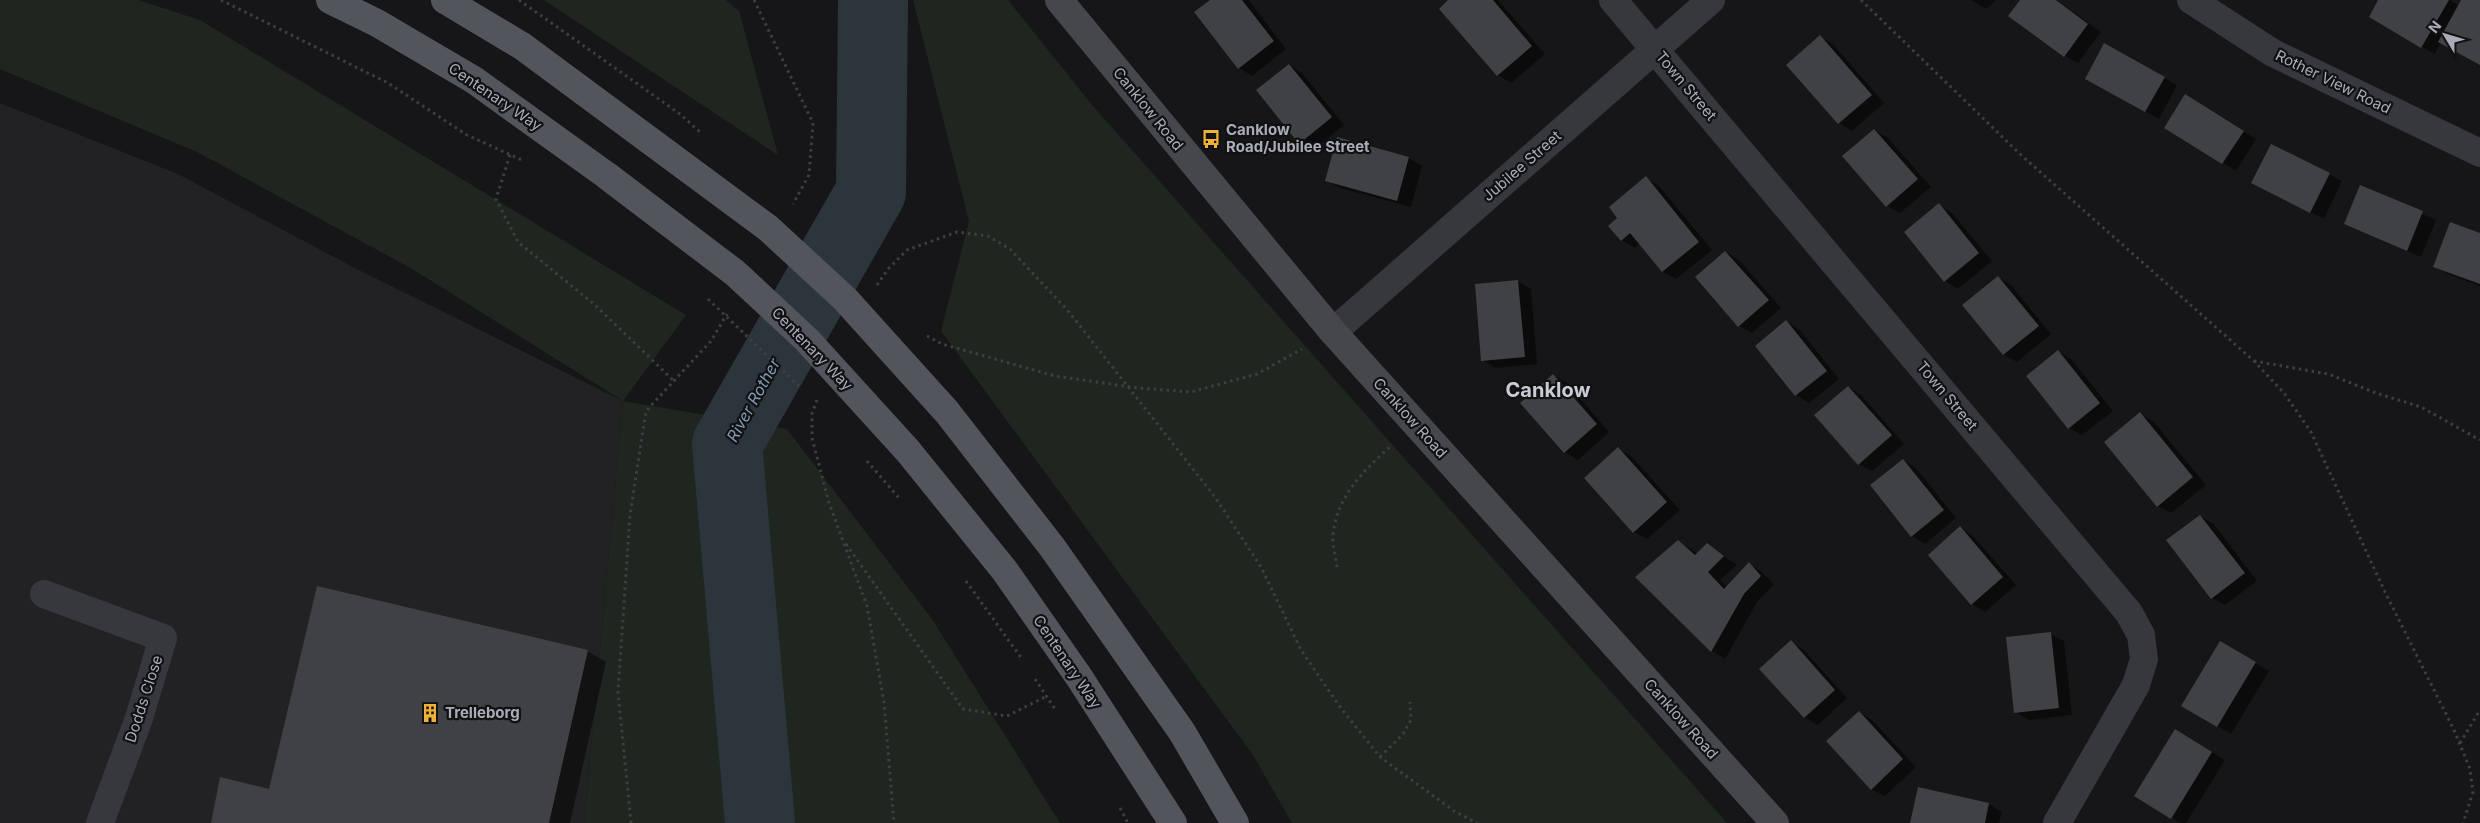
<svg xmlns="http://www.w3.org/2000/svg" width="2480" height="823" viewBox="0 0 2480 823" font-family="Inter,sans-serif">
  <rect width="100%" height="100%" fill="#161618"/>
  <path fill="#222225" d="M0 103 178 174 351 266 623 401 584 823H0Z"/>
  <path fill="#1e261f" d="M0 0H138L200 20 686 315 623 401 787 429 932 619 1060 823H584L623 401 414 270 199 153 0 69Z
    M544 0H726L739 11 778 155Z
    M913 0H1008L1093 106 1727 823H1292L1253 755 941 331 969 221Z"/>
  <path fill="#0007" d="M1212 0H1249L1286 49 1252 76 1239 68Z
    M1450 0H1498L1545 54 1511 83 1498 75 1440 9Z
    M1971 0H1996L1986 9Z
    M2022 0H2057L2101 32 2078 63 2065 56Z
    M2380 0H2450L2460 6 2463 0H2480V64L2441 42 2435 54 2370 17Z
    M1820 37 1833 44 1884 103 1852 131 1839 123 1788 65Z
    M2105 45 2177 85 2159 119 2086 78Z
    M1289 65 1302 73 1344 125 1313 150 1300 143Z
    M2199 104 2256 139 2236 171 2166 127Z
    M1874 130 1888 138 1931 187 1900 213 1887 206Z
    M1338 139 1409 158 1422 166 1411 207 1340 188 1327 180Z
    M2329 174 2342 181 2324 219 2266 190Z
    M1646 178 1659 186 1712 250 1676 279 1663 272 1640 243 1635 248 1621 240 1619 218Z
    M2361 187 2436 220 2421 257 2345 224Z
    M1939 205 1952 213 1992 261 1958 289 1945 281Z
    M2480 234V286L2448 274 2435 266Z
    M1726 252 1739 260 1781 308 1752 333 1739 326Z
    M1998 277 2011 285 2051 334 2017 362 2003 354Z
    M1518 281 1531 289 1537 364 1496 368 1483 360Z
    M1787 322 1800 330 1839 379 1809 403 1796 395 1757 346Z
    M2058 351 2071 359 2113 411 2082 435 2069 428Z
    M1553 375 1567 383 1609 432 1578 460 1565 452Z
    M1848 387 1861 395 1904 444 1872 471 1859 464Z
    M2140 414 2153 421 2206 485 2171 513 2158 506Z
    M1618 449 1631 456 1680 510 1647 539 1634 532Z
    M1903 460 1916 468 1956 518 1925 544 1912 536Z
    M2200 516 2214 524 2257 581 2225 605 2212 598Z
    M1960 528 1973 536 2016 585 1985 612 1972 604 1930 555Z
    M1678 541 1698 554 1707 544 1737 565 1720 580 1727 587 1749 564 1762 572 1774 584 1757 602 1725 659 1712 651 1636 577Z
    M2051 634 2064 641 2072 715 2029 720 2015 712Z
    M1791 642 1804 650 1847 698 1818 725 1804 717Z
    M2220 642 2269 671 2231 734 2183 706Z
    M587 651 606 662 570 823H212L270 790Z
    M1859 712 1872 720 1916 767 1885 796 1871 789Z
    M2189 738 2225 760 2186 823H2181L2135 796Z
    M1989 804 2002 812 1999 823H1911Z"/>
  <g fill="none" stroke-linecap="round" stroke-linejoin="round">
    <path stroke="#2c353c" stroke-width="70" d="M760 823 727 444 871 192 873 0"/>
  </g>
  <path fill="#404145" d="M1210 0H1242L1274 41 1238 69 1194 12Z
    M1448 0H1493L1532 46 1497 76 1439 9Z
    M2020 0H2056L2088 24 2064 57 2008 16Z
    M2378 0H2449L2421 48 2369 17Z
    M2461 0H2480V65L2438 42Z
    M1820 35 1872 95 1838 124 1786 65Z
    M2104 43 2165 77 2145 112 2085 79Z
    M1289 64 1332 117 1299 144 1256 90Z
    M2185 94 2244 131 2222 164 2164 128Z
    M1874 129 1918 179 1886 207 1842 156Z
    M1337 137 1409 157 1397 201 1325 181Z
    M2271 144 2330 173 2310 213 2251 183Z
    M1646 176 1699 242 1662 272 1630 233 1621 241 1608 226 1617 218 1609 207Z
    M2360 185 2423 211 2407 251 2344 224Z
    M1939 203 1979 253 1944 282 1904 232Z
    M2450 222 2480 233V284L2433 267Z
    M1725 251 1769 300 1738 327 1695 277Z
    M1998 276 2039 326 2003 355 1962 305Z
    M1518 280 1525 357 1481 361 1475 284Z
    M1786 320 1827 371 1795 396 1755 346Z
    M2058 350 2100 403 2068 429 2026 376Z
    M1553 374 1597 424 1564 453 1520 403Z
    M1848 386 1892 435 1858 465 1814 415Z
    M2140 412 2193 477 2157 507 2104 442Z
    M1618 447 1667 502 1633 533 1584 478Z
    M1903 459 1944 510 1911 537 1870 485Z
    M2200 515 2245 573 2211 599 2166 540Z
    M1960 526 2003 577 1971 605 1928 555Z
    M1678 540 1695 555 1707 543 1724 556 1708 572 1724 589 1749 562 1761 576 1744 594 1711 652 1635 577Z
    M317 586 588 650 549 823H211L220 777 269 789Z
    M2051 632 2059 708 2014 713 2006 637Z
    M1791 640 1835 690 1804 718 1759 669Z
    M2220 641 2256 662 2217 727 2181 706Z
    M1859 711 1903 759 1871 790 1826 741Z
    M2175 729 2212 752 2171 819 2134 796Z
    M1918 787 1989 803 1985 823H1910Z"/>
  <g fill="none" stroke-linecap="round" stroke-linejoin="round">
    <path stroke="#3d3f44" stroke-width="3" stroke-dasharray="2.5 4" stroke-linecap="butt" d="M221 0 388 83 467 135 524 161
      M519 0 680 114 701 133
      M754 0 813 123 809 175 793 204
      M1861 0 2021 155 2254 361 2284 393 2311 432 2385 592 2454 730 2470 769 2473 792 2463 823
      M510 155 496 199 518 242 595 305 674 381
      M877 285 888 269 907 250 957 232 988 236 1010 249 1069 312 1215 497 1261 567 1301 650 1340 707 1380 757 1454 811 1477 823
      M708 299 801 388
      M927 336 942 344 1055 376 1138 388 1191 392 1257 374 1302 349
      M2254 361 2328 374 2376 393 2421 407 2480 440
      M817 400 812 413V438L829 503 867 606 884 702 894 823
      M867 461 899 498
      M846 544 963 709 1007 716 1047 696
      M1337 567C1336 557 1332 546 1333 536 1336 497 1364 470 1391 446
      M966 581 1022 659
      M1035 679 1055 709
      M2460 743 2480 710
      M1380 757 1403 734 1411 720 1410 702
      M1120 808 1128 823
      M631 823 618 692 630 515 646 411 711 341 727 314"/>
    <path stroke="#37383d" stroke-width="28" d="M1613 0 2129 613 2141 635 2144 659 2136 685 2057 823
      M2191 0 2273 53 2480 153
      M1333 332 1711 0
      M44 594 163 638 139 718 100 823"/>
    <path stroke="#45474d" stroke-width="28" d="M1059 0 1333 332 1775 823"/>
    <path stroke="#53555c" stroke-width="28" d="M330 0 377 23 474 80 606 175 735 273 807 340 908 451 1005 571 1079 677 1173 823
      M445 0 522 46 768 228 845 299 947 412 1052 547 1182 732 1235 823"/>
  </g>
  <defs>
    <g id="bus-bare" transform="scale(1.5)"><path d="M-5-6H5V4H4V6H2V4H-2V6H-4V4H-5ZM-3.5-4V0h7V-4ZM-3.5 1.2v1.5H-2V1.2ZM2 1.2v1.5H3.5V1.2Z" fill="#f2b134" stroke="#111113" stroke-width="2.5" paint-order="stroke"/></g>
    <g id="building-bare" transform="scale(1.5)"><path d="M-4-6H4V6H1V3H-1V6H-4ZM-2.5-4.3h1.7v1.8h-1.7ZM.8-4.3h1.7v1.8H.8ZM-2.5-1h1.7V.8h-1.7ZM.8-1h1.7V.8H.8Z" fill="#f2b134" stroke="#111113" stroke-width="2.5" paint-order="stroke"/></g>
  </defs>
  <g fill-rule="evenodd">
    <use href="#bus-bare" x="1211" y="139"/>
    <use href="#building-bare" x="430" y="713"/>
  </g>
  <g text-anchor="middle" stroke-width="4.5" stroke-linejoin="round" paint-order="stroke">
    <g font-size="15" fill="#a8adb8" stroke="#111113">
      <text transform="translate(2333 82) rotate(26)" y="5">Rother View Road</text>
      <text transform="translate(1686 86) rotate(50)" y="5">Town Street</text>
      <text transform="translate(495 97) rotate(34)" y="5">Centenary Way</text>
      <text transform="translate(1148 109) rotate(51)" y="5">Canklow Road</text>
      <text transform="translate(1522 166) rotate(-41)" y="5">Jubilee Street</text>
      <text transform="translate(812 349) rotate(46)" y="5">Centenary Way</text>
      <text transform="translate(1947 396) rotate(50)" y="5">Town Street</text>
      <text transform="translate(1410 418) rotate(48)" y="5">Canklow Road</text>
      <text transform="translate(1067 662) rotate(56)" y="5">Centenary Way</text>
      <text transform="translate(144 699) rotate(-72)" y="5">Dodds Close</text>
      <text transform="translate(1681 719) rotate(48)" y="5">Canklow Road</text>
    </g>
    <g font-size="15" font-weight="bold" fill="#a8adb8" stroke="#111113" text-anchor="start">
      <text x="1226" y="135">Canklow<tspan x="1226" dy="17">Road/Jubilee Street</tspan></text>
      <text x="445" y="718">Trelleborg</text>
    </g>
    <g font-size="16" font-style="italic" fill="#7f9bb3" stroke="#111113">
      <text transform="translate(753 400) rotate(-61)" y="6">River Rother</text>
    </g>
    <g font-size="20" font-weight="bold" fill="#c9ccd4" stroke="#111113">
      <text x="1548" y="397">Canklow</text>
    </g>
  </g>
  <g transform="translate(2445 35) rotate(308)" stroke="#111113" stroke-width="4" paint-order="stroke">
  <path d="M0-4L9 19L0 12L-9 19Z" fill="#a8adb8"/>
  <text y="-8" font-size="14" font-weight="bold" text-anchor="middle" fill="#a8adb8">N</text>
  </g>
</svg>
